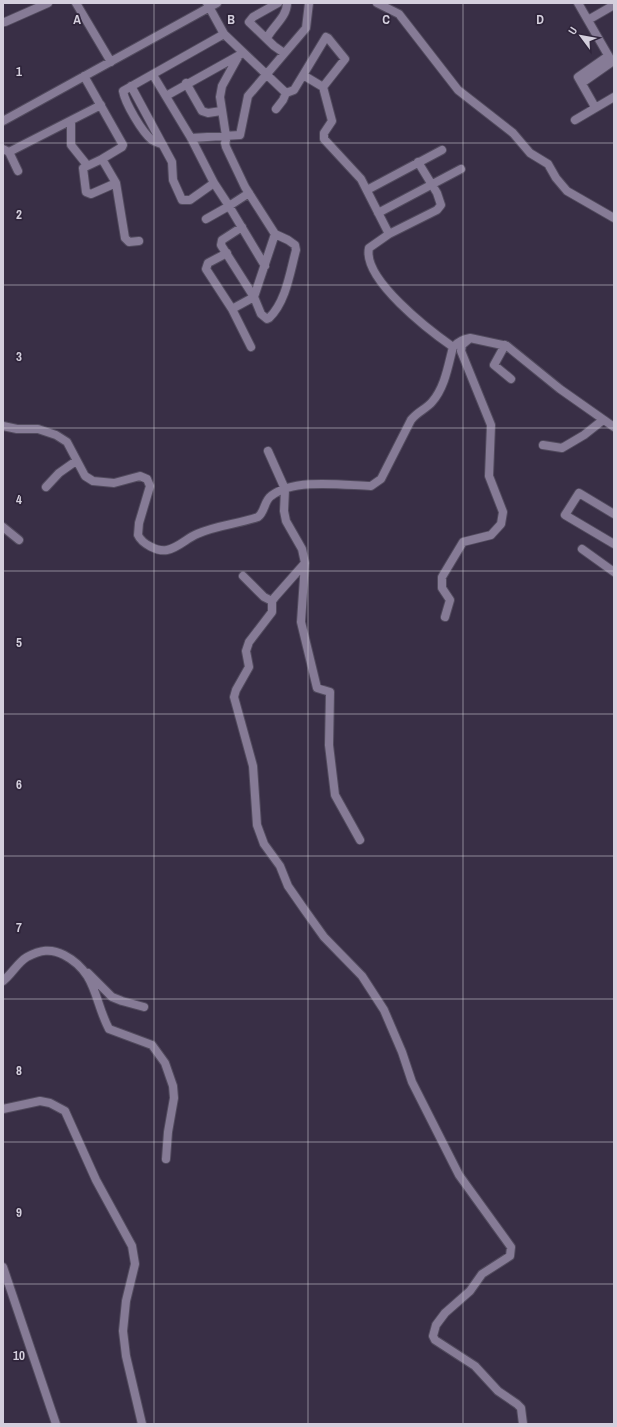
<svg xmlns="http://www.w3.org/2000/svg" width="617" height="1427" viewBox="0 0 617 1427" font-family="'Archivo Narrow',sans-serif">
  <rect width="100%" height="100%" fill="#392f46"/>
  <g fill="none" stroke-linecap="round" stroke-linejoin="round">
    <g stroke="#524b5e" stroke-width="10">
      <path id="minor" d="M76 3 111 62
        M207 3 224 34 286 93 294 90 326 37 328 38 345 59 323 87
        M278 3 253 17 249 22 274 46 284 53
        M377 3 399 14 458 90 513 133 530 153 548 164 556 178 567 191 614 218
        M578 3 612 62 614 61
        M588 20 614 5
        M5 22 48 3
        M267 38C273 26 287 17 287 3
        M153 75 191 138 214 183 229 206 206 219
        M303 75 323 87 332 121 324 133V139L361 179 389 234 369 248C362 279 430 331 453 347
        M84 76 123 145 122 147 102 159 116 183 125 238 129 242 139 241
        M186 83 202 111 208 113 221 111
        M582 83 612 62
        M131 86 172 162 173 180 182 200H190L214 183
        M166 96 243 53
        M595 107 578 77 608 56
        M276 109 283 100 286 93
        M575 120 614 97
        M3 121 217 3
        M71 121V145L87 165
        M226 136 220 97 222 86 238 57
        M227 137 225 143 226 147 245 187 275 234 288 240 295 245 296 250C290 272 286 302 269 318L267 319 261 314 254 297 221 245 222 240 242 227
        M191 138 240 135 248 96 306 28 309 3
        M163 145C159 143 155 142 152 140 142 132 125 103 123 91L224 34
        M3 149 9 152 101 105
        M9 152 18 171
        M102 159 83 168 86 192 91 194 116 183
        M367 190 442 150
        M249 193 229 206 265 266
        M378 213 461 169
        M389 234 437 210 441 205 437 193 418 162
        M227 253 208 263 206 269 232 309 251 347
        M232 309 254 297 275 234
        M505 345 494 365 511 379
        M3 426 17 429H38L56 435 67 442 85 476 93 481 114 483 140 476 147 479 150 486 139 523 138 535C142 544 158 552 167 550 178 548 187 538 197 534 217 525 238 524 258 517 265 512 264 501 271 496 294 478 342 485 371 486L381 479 411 420C417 412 426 409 432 402 445 387 448 366 453 347 458 342 463 339 470 338L507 346 560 389 614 427
        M543 445 562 448 584 435 603 420
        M268 451 285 489 284 511 286 521 302 549 305 563 275 597 272 601V612L249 642 246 651 249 667 236 690 234 697 253 766 257 825 264 844 280 866 288 886 304 909 324 937 362 976 384 1010 402 1052 412 1082 459 1175 511 1247 510 1256 482 1274 470 1291 445 1313 436 1325 433 1336 435 1340 475 1366 498 1391 517 1404 521 1408 523 1424
        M46 487 59 473 76 461
        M614 514 579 493 565 515 614 544
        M3 527 19 540
        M582 549 614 572
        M305 563 301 622 317 688 330 692 329 745 335 795 360 840
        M243 576 264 597 272 601
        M445 617 450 600 442 588V577L463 542 491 535 501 524 503 512 489 476 491 425 461 351 462 345 468 340
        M88 973 112 997 122 1001 144 1007
        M3 981C12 974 18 962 27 957 40 950 51 948 64 955 97 972 94 1001 109 1029L152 1045 165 1063 173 1086 174 1098 168 1132 166 1159
        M3 1109 40 1101 50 1103 65 1111 96 1180 132 1246 135 1264 126 1301 123 1331 126 1356 142 1424
        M3 1267 56 1424"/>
    </g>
    <use href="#minor" stroke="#867b96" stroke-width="8"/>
  </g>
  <path fill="none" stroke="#d4cfdd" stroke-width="1" stroke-opacity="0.55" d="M154 3V1424M308 3V1424M463 3V1424M3 143H614M3 285H614M3 428H614M3 571H614M3 714H614M3 856H614M3 999H614M3 1142H614M3 1284H614"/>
  <g font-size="13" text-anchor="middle" font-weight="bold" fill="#d4cfdd" stroke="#2f253b" stroke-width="3.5" stroke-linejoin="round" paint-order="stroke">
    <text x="77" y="24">A</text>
    <text x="231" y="24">B</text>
    <text x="386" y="24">C</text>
    <text x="540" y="24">D</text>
    <text x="19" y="76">1</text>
    <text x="19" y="219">2</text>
    <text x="19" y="361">3</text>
    <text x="19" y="504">4</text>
    <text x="19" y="647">5</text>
    <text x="19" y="789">6</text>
    <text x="19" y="932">7</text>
    <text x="19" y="1075">8</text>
    <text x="19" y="1217">9</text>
    <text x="19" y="1360">10</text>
  </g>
  <rect width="617" height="1427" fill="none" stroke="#d4cfdd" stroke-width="8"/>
  <g transform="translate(581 36) rotate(302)" stroke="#2f253b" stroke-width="3" paint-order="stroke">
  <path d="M0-3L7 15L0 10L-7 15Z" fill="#d4cfdd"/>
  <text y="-6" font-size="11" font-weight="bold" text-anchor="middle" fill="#d4cfdd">U</text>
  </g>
</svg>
